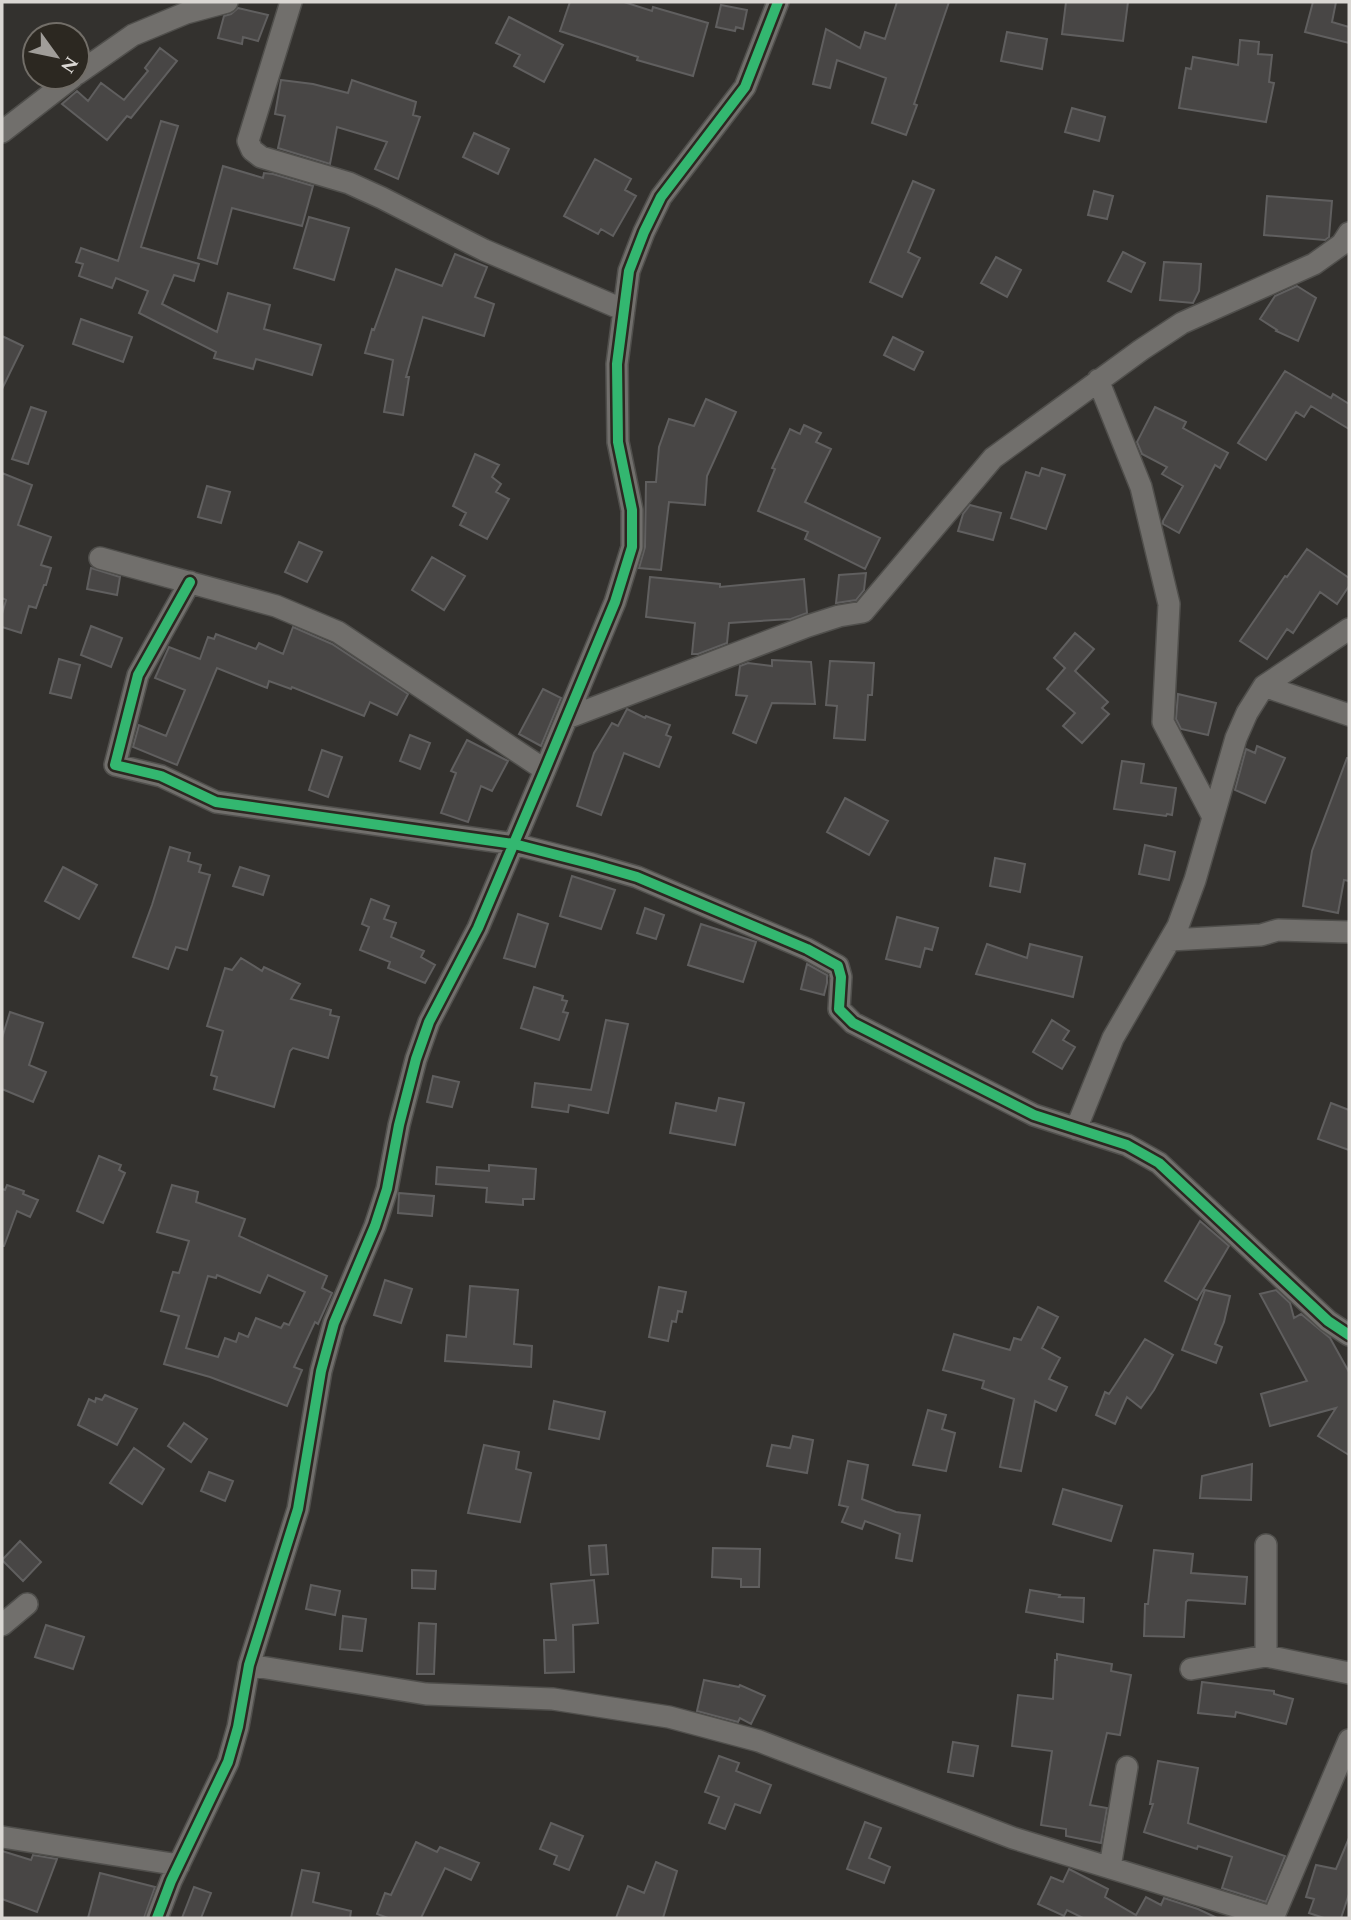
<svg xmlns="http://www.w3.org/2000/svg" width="1351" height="1920" viewBox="0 0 1351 1920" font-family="Spectral,serif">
  <rect width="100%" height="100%" fill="#33312e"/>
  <path fill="#484645" stroke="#605f5f" stroke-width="2" fill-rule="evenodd" d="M570 2H624L652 11 653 7 708 23 693 76 637 60 638 57 560 31Z
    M897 2H949L914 104 917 105 906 135 872 123 886 78 837 60 830 88 813 84 826 29 860 48 865 32 885 39Z
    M1066 2H1128L1123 41 1062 34Z
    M1313 2H1336L1332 22 1349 27V43L1305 32Z
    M721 5 747 10 743 29 736 27 735 31 716 27Z
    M238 8 268 15 258 41 243 37 242 44 218 38 224 16 231 14Z
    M509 17 563 45 544 82 514 66 520 55 496 43Z
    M1007 32 1047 39 1042 69 1001 61Z
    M1240 40 1259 42 1258 54 1272 55 1269 82 1274 83 1266 122 1179 108 1186 68 1191 69 1193 57 1238 65Z
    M160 48 177 61 131 118 127 116 107 140 62 104 77 91 88 101 101 83 124 100 148 71 145 68Z
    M281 80 313 84 348 93 352 80 416 102 413 115 420 117 398 179 375 169 387 142 337 127 330 164 278 148 285 116 275 114Z
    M1072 108 1105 117 1099 141 1065 132Z
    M161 121 178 126 141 247 199 264 194 281 174 275 162 304 217 332 228 293 270 305 264 329 321 345 312 375 256 359 253 369 214 358 216 352 139 313 148 291 116 278 112 288 79 276 83 264 76 262 81 248 118 261Z
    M474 133 509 149 498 174 463 157Z
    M595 159 631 179 625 190 636 196 613 236 601 229 598 234 564 216Z
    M223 166 263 178 264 173 273 174 313 186 302 226 232 208 217 264 198 258Z
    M913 181 934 190 908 252 920 258 902 297 870 282Z
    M1094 191 1113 196 1107 219 1088 215Z
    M1267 196 1332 201 1329 237 1325 240 1264 235Z
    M309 217 349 228 334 280 294 268Z
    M1123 252 1145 263 1131 292 1108 281Z
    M455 254 487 267 475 297 494 304 484 336 423 317 406 377H409L403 415 384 412 393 360 365 353 372 329 374 330 396 269 442 286Z
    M996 257 1021 270 1007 297 981 283Z
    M1164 262 1201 264 1199 291 1193 303 1160 300Z
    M1297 286 1316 298 1298 341 1276 331 1277 330 1260 319 1275 296Z
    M81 319 132 337 123 362 73 344Z
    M2 336 23 346 2 389Z
    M893 337 923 352 914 370 884 355Z
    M1285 371 1331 398 1333 394 1349 404V429L1311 406 1304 417 1296 412 1266 460 1238 443Z
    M706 399 736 412 707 476 705 505 669 502 661 570 639 568 645 547 646 482H656L659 447 669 419 694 426Z
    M31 407 46 412 28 464 12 459Z
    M1155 407 1186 422 1183 428 1228 453 1220 468 1215 465 1179 533 1163 524V521L1183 486 1162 474 1167 467 1142 454 1137 442Z
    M804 425 821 433 816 442 831 449 805 502 880 538 865 569 805 539 808 532 758 511 775 469 772 468 790 429 800 434Z
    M475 454 499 465 492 477 501 484 496 492 509 499 487 539 460 525 466 513 453 506Z
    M1042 468 1065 475 1046 529 1011 518 1026 472 1039 476Z
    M2 473 32 485 18 525 51 537 41 565 51 568 46 585H44L36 608 29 606 21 633 2 627V614L6 600 2 598Z
    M207 486 230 492 221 523 198 517Z
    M970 505 1001 513 993 540 958 531 963 514Z
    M299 542 322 552 307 582 285 572Z
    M1307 549 1349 578V586L1337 604 1320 592 1293 633 1287 629 1267 659 1240 641 1285 576 1287 577Z
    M432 557 465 576 444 610 412 590Z
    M91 568 120 577 117 595 87 589Z
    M866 573 864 590 856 600 836 603 839 575Z
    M650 577 720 584V587L804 579 807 613 791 619 729 623 727 643 698 654H692L695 623 646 617Z
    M91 626 122 638 111 667 81 655Z
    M293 627 332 644 408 694 397 715 370 702 364 716 292 687 291 689 269 681 267 688 217 668 177 765 133 747 139 725 166 736 185 690 155 678 169 647 200 659 208 637 214 639 216 634 256 649 259 643 283 654Z
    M1075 633 1094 649 1075 671 1108 702 1102 708 1109 714 1082 743 1063 726 1075 713 1047 689 1065 668 1054 658Z
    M59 659 80 665 71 698 50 693Z
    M772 660 811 662 815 704 772 703 756 743 733 733 747 696 736 695 740 666 748 663 772 666Z
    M830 661 874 663 872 695H868L865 740 834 738 837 706 826 705Z
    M543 689 561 698 541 746 519 734Z
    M1178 694 1216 703 1208 735 1181 729 1176 719Z
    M627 709 645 718 646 716 670 725 666 735 671 737 659 767 624 753 601 815 577 806 594 753 612 723 618 726Z
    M410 735 430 743 420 769 400 761Z
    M467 740 508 761 492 791 481 786 468 822 441 813 456 773 451 771Z
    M1257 746 1285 758 1265 803 1235 790 1246 749 1255 753Z
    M322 750 342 757 328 797 309 790Z
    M1347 758H1349V881L1344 880 1338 913 1303 906 1312 851Z
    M1122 761 1144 764 1141 783 1176 788 1172 815 1167 814 1166 816 1114 809Z
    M845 798 888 821 869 855 827 832Z
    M1145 845 1175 852 1169 880 1139 874Z
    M170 847 190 853 188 861 201 865 199 872 210 875 187 950 176 947 168 969 133 957 152 905Z
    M995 858 1025 864 1020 892 990 886Z
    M63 867 97 885 79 919 45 901Z
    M240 867 269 876 263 895 233 886Z
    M572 876 615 890 601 929 560 916Z
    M371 899 389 906 384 919 396 923 391 937 424 951 421 957 435 965 425 983 388 968 390 962 360 950 369 927 362 924Z
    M645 908 664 915 656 939 637 933Z
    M518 914 548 924 535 967 504 958Z
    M897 917 938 928 932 950 925 948 920 967 886 959Z
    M701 924 756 942 743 982 688 965Z
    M987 944 1027 958 1030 944 1082 957 1073 997 976 974Z
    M241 958 262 971 264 967 300 984 291 999 331 1010 330 1015 339 1017 328 1058 293 1048 290 1051 274 1107 214 1089 217 1077 211 1075 223 1031 207 1026 225 968 232 970Z
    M807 964 827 975V983L824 995 801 989Z
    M534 987 563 996 562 1000 567 1001 563 1012 568 1013 559 1040 521 1028Z
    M10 1012 43 1023 29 1065 46 1072 33 1102 2 1089V1038Z
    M606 1020 628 1024 608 1113 569 1105 568 1112 532 1107 535 1083 591 1090Z
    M1052 1020 1069 1031 1063 1040 1075 1047 1062 1069 1033 1052Z
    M433 1076 459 1082 452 1107 427 1102Z
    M719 1098 744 1103 735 1145 670 1133 676 1103 716 1111Z
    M1331 1103 1349 1110V1150L1318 1139Z
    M99 1156 121 1165 119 1170 125 1173 103 1223 77 1211Z
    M489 1165 536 1169 534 1199H523V1205L486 1202 487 1188 436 1184 437 1167 489 1171Z
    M7 1185 24 1191 23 1194 38 1200 30 1217 17 1211 4 1246H2V1189L5 1190Z
    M172 1185 198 1192 196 1202 245 1219 239 1236 327 1276 322 1288 332 1293 318 1324 315 1322 294 1367 302 1370 287 1406 210 1377 164 1364 179 1316 161 1311 173 1272 179 1273 189 1241 157 1232ZM217 1275 260 1293 268 1275 305 1292 289 1325 284 1323 281 1328 256 1318 248 1337 239 1333 236 1342 225 1338 218 1357 186 1348 208 1276 216 1278Z
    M399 1193 434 1196 432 1216 398 1213Z
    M1200 1221 1229 1246 1197 1300 1165 1281Z
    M385 1280 412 1289 401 1323 374 1315Z
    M470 1286 518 1290 514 1344 532 1346 531 1367 445 1361 447 1335 466 1337Z
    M659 1287 686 1292 682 1312 678 1311 676 1322 672 1321 668 1341 649 1337Z
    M1205 1290 1230 1296 1224 1322 1215 1344 1222 1347 1216 1363 1182 1350Z
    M1276 1290 1290 1303 1294 1318 1301 1314 1330 1338 1349 1372V1455L1318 1436 1336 1408 1270 1426 1261 1394 1307 1381 1260 1294Z
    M1038 1307 1058 1317 1042 1348 1060 1358 1049 1379 1067 1387 1056 1411 1035 1401 1021 1471 1000 1467 1014 1399 982 1388 984 1381 943 1370 954 1334 1010 1350 1014 1338 1021 1340Z
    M1145 1339 1173 1355 1154 1390 1141 1408 1127 1397 1115 1424 1096 1415 1105 1392 1109 1394Z
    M105 1395 137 1409 117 1445 78 1425 89 1399 95 1402 96 1398 102 1400Z
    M554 1401 605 1412 599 1439 549 1429Z
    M928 1410 946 1415 942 1429 955 1433 946 1471 913 1465Z
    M184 1423 207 1439 191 1462 168 1446Z
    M793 1436 813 1440 807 1473 767 1466 772 1445 790 1448Z
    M484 1445 519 1452 516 1469 531 1473 520 1522 468 1513Z
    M134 1448 164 1469 142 1504 110 1483Z
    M848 1461 868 1465 862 1499 896 1512 920 1515 912 1561 896 1558 900 1534 865 1521 862 1529 842 1522 848 1507 839 1505Z
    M1252 1464 1251 1500 1200 1498 1202 1476Z
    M209 1472 233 1481 225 1501 201 1491Z
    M1063 1489 1122 1506 1111 1541 1053 1524Z
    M20 1541 41 1562 23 1581 2 1560Z
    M606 1545 608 1574 591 1575 589 1546Z
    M713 1548 760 1549 759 1587H741V1579L712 1577Z
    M1154 1550 1193 1554 1191 1573 1247 1577 1245 1604 1188 1600 1186 1602 1184 1637 1144 1636 1145 1604H1148Z
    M412 1570 436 1571 435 1589 412 1588Z
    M594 1580 598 1623 573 1625 574 1672 545 1673 544 1640H556L551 1584Z
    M311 1585 340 1591 335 1615 306 1609Z
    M1030 1590 1060 1595 1059 1597 1084 1598 1083 1622 1026 1612Z
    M343 1616 366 1619 362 1651 340 1649Z
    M419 1623 436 1624 434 1674H417Z
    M46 1625 84 1637 73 1669 35 1657Z
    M1057 1654 1112 1664 1111 1671 1131 1675 1120 1735 1107 1733 1090 1805 1107 1808 1101 1843 1066 1836V1829L1041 1825 1052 1751 1012 1746 1018 1695 1053 1699 1055 1660H1057Z
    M704 1680 739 1687 740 1685 765 1696 751 1724 740 1718 738 1722 697 1711Z
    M1202 1682 1274 1691V1694L1293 1699 1286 1724 1236 1712 1235 1717 1198 1713Z
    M953 1742 978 1746 973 1776 948 1772Z
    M719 1756 739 1763 736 1771 771 1785 760 1813 735 1804 725 1829 709 1823 719 1797 705 1792Z
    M1158 1761 1198 1768 1188 1823 1285 1856 1266 1902 1222 1888 1232 1857 1198 1846 1197 1849 1144 1832 1153 1804H1150Z
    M865 1822 881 1828 869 1858 890 1867 884 1883 847 1869Z
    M551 1823 583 1836 569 1870 554 1864 557 1856 540 1849Z
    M1349 1838V1894L1341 1918H1324L1309 1913 1314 1899 1306 1897 1316 1865 1336 1869Z
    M416 1842 437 1852 440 1847 479 1863 471 1880 445 1868 421 1918H388L377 1914 385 1893 391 1895Z
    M2 1851 31 1860 33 1855 57 1859 37 1912 2 1899Z
    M656 1862 677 1871 663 1918H616L628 1886 644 1893Z
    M1069 1869 1108 1889 1105 1897 1136 1915 1146 1897 1161 1905 1164 1898 1198 1909 1217 1918H1083L1067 1910 1064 1916 1038 1904 1051 1877 1063 1882Z
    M302 1870 319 1873 313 1902 351 1911 350 1918H291Z
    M100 1873 155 1887 144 1918H88Z
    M194 1887 211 1893 201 1918H182Z"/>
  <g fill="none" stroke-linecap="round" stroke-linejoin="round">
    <g stroke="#504f4c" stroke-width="24">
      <path id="minor" d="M291 2 248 141 252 150 261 157 349 183 382 198 484 250 624 310
        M77 74 133 35 186 13 227 2
        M2 132 73 77
        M1098 380 1141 487 1169 604 1163 722 1213 817
        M100 558 276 606 338 632 545 770
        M190 582 138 675 115 765 161 776 216 802 514 844 592 864 637 877 807 949 838 966 841 977 839 1009 853 1023 1034 1115 1127 1145 1159 1163 1328 1321 1349 1335
        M1264 686 1349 715
        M567 718 808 626 839 616 863 612 993 458 1141 350 1182 323 1314 264 1342 244 1349 233
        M1170 940 1261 935 1278 930 1349 932
        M1076 1129 1113 1038 1178 926 1195 880 1236 738 1247 713 1264 686 1349 629
        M2 1625 27 1604
        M1266 1656V1545
        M249 1665 426 1694 553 1699 669 1717 759 1741 1013 1838 1274 1918
        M1191 1669 1266 1656 1349 1673
        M2 1837 179 1865
        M1110 1867 1127 1767
        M157 1918 171 1881 228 1762 238 1727 249 1665 298 1509 321 1371 334 1323 375 1226 387 1189 399 1125 416 1059 429 1022 478 928 545 770 615 602 632 547V510L618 442 617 364 629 271 644 232 661 197 745 87 778 2
        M1273 1918 1349 1740"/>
    </g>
    <use href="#minor" stroke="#716f6c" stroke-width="21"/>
    <g stroke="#2c2821" stroke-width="15">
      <path id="cycleway" d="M190 582 138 675 115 765 161 776 216 802 514 844 592 864 637 877 807 949 838 966 841 977 839 1009 853 1023 1034 1115 1127 1145 1159 1163 1328 1321 1349 1335
        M157 1918 171 1881 228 1762 238 1727 249 1665 298 1509 321 1371 334 1323 375 1226 387 1189 399 1125 416 1059 429 1022 478 928 545 770 615 602 632 547V510L618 442 617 364 629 271 644 232 661 197 745 87 778 2"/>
    </g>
    <use href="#cycleway" stroke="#33b770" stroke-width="10"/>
  </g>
  <rect width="1351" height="1920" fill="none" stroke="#dad7d3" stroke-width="7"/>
  <g transform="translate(56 56) rotate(123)"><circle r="33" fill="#2c2821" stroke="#726e68" stroke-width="2"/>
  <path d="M0-5L12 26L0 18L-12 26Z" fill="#a09d99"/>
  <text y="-10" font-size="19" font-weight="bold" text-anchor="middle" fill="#dad7d3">N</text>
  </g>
</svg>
